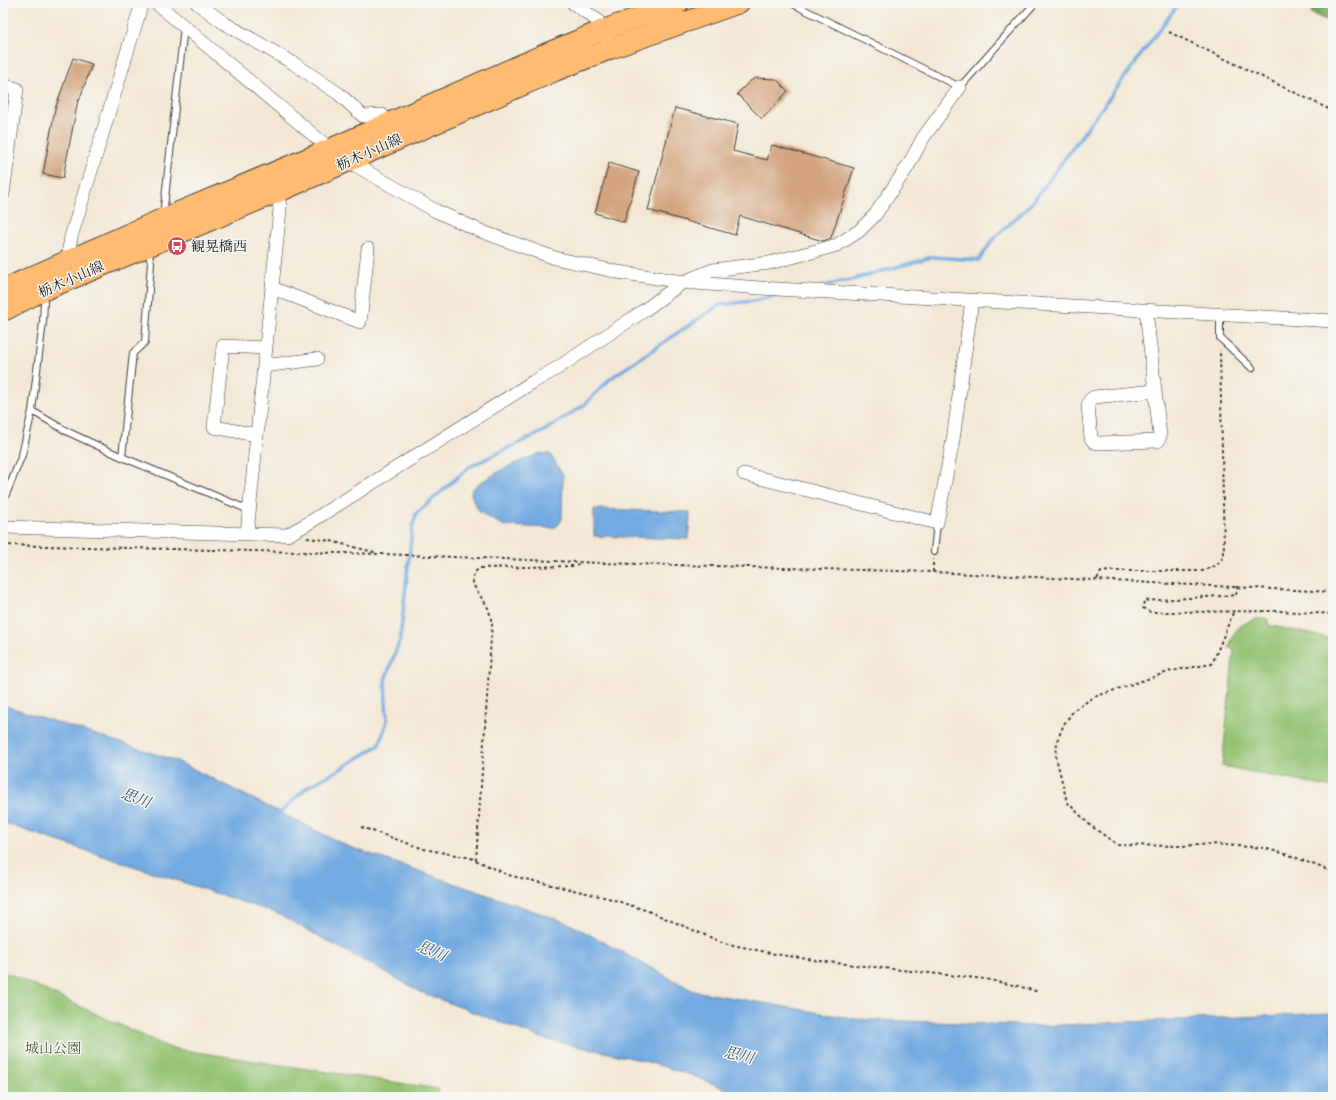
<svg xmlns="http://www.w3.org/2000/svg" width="1336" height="1100" viewBox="0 0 1336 1100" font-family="Cardo,'Noto Serif JP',serif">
  <rect width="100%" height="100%" fill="#f6f6f2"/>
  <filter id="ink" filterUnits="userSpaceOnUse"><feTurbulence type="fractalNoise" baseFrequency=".025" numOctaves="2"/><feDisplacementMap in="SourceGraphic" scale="8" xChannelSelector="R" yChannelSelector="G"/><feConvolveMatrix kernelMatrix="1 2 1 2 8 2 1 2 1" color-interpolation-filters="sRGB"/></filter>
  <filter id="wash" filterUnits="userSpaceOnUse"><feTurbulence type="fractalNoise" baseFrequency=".012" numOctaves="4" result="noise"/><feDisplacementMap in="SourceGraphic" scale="16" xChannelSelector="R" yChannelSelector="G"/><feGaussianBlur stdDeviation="0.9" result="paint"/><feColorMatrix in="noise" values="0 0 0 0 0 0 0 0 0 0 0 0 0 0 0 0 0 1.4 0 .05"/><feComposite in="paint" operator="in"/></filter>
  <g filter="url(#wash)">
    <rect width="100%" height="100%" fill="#f3e8d5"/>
    <path fill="#93c271" stroke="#586f46" d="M1255 619H1268V625L1333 639V788L1222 766 1234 649 1229 648C1235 629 1236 627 1255 619Z
      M3 973 12 975 170 1048 439 1089 436 1097H3Z"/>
    <path fill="#76a863" stroke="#496240" d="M1314 3H1333V24L1311 13Z"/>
    <path fill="#72aae1" stroke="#47637e" d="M540 453 550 454 563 475 562 519 559 524 554 528 505 526 487 517 479 511 473 500 471 494 472 489 481 482 507 467Z
      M594 509 690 512 689 539 594 536Z
      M3 705 177 761 347 846 568 923 694 991 855 1019 1037 1026 1333 1013V1097H746L694 1076 641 1060 544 1039 423 993 276 913 3 823Z"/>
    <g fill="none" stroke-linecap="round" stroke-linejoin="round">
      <path stroke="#72aae1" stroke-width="3.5" d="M823 286 851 280 932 257 979 260 994 238 1026 209 1038 195 1179 3
        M278 815 306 788 342 768 379 745 387 721 385 680 400 640 412 529 416 514 469 467 544 431 584 405 611 378 719 305 753 301 781 295"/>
    </g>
    <g id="blocks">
      <path fill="#d3a47e" d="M73 58 92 64 79 101 78 100 63 178 43 174 55 109Z
        M756 78 776 79 788 91 762 119 737 94 750 81Z
        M675 108 738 124 733 151 767 160 772 145 854 168 831 238 823 241 740 216 735 235 648 210Z
        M609 163 639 172 624 222 595 213Z"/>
    </g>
  </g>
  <g filter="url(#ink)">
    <use href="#blocks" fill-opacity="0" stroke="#3c3b38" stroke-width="1"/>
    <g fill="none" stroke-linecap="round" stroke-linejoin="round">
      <g stroke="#3c3b38" stroke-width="8">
        <path id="lane" d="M791 3 960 87 1035 3
          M163 216 184 27
          M43 295 44 302 43 322 32 411 68 432 122 457 249 510
          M1220 314V338L1252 368
          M122 457 133 353 145 342 151 263 148 250
          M3 502 22 455 32 411
          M934 552 937 523"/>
      </g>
      <g stroke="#3c3b38" stroke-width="14">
        <path id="street" d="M156 3 330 149 348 161 436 211 483 232 555 258 618 272 683 282 760 288 1333 321
          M197 3 224 23 293 63 339 94 363 116 382 115 387 123
          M573 3 597 20 606 38
          M3 85 17 89 3 194
          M71 259 69 249 71 237 142 3
          M272 288 360 322 368 249
          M1146 310 1160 436 1158 441 1098 443 1094 442 1091 438 1088 405 1090 400 1094 397 1155 391
          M264 366 317 359
          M257 435 214 427 223 346 266 348
          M744 474 937 523 953 440 972 300
          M3 527 287 535 307 524 533 382 559 367 642 312 683 282 713 270 769 263 816 251 837 245 859 231 875 215 908 166 923 138 960 87
          M247 533 280 209 278 192"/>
      </g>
      <g stroke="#3c3b38" stroke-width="22">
        <path id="primary" d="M3 290 24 280 162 219 330 149 545 54 603 30 679 3
          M3 311 42 291 278 192 555 71 610 49 739 3"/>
      </g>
      <path stroke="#3c3b38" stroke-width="2" stroke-dasharray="3 3" stroke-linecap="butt" d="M1169 32 1333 111
        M307 538 331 541 377 553
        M3 545 382 554 602 563 933 572 1333 592
        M933 572V559
        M1097 579 1101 572 1110 571H1202C1214 567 1221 565 1224 553L1220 350
        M1237 586 1236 595 1144 601 1143 608 1150 612H1160L1279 611 1333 614
        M1233 613 1212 664 1171 671 1094 697 1074 710 1064 724 1057 741 1056 757 1067 802 1091 826 1118 845 1182 846 1211 844 1264 848 1289 855 1333 872
        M361 827 424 849 471 858 508 875 608 898 648 911 724 943 775 954 827 962 985 979 1018 986 1039 992
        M476 860 492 624C491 619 490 613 488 608 482 595 462 580 480 568L573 566 581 563"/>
      <use href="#lane" stroke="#fff" stroke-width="6"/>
      <use href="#street" stroke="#fff" stroke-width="13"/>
      <use href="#primary" stroke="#ffbb71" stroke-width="20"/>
    </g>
  </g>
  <defs>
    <g id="bus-disc" transform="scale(1)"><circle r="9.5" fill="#d1495b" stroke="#f6f6f2"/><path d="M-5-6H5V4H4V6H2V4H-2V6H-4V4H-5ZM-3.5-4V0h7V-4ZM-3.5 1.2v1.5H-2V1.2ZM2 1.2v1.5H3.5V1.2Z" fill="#fff"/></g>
  </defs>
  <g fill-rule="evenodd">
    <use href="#bus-disc" x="177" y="246"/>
  </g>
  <g text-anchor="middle" stroke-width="3" stroke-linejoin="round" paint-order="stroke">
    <g font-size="14" fill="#1c1c1c" stroke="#f6f6f2">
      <text transform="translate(369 152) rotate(-24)" y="5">栃木小山線</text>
      <text transform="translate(71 279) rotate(-24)" y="5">栃木小山線</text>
    </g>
    <g font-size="14" fill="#1c1c1c" stroke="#f6f6f2" text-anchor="start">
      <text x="191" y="251">観晃橋西</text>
    </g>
    <g font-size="14" fill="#4c5e3e" stroke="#f6f6f2">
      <text x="53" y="1053">城山公園</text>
    </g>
    <g font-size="15" font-style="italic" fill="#3e556b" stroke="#f6f6f2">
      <text transform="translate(136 798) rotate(20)" y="5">思川</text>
      <text transform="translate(432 951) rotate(23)" y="5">思川</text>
      <text transform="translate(739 1055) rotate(14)" y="5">思川</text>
    </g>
  </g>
  <rect width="1336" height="1100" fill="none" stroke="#f6f6f2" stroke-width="16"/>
</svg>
